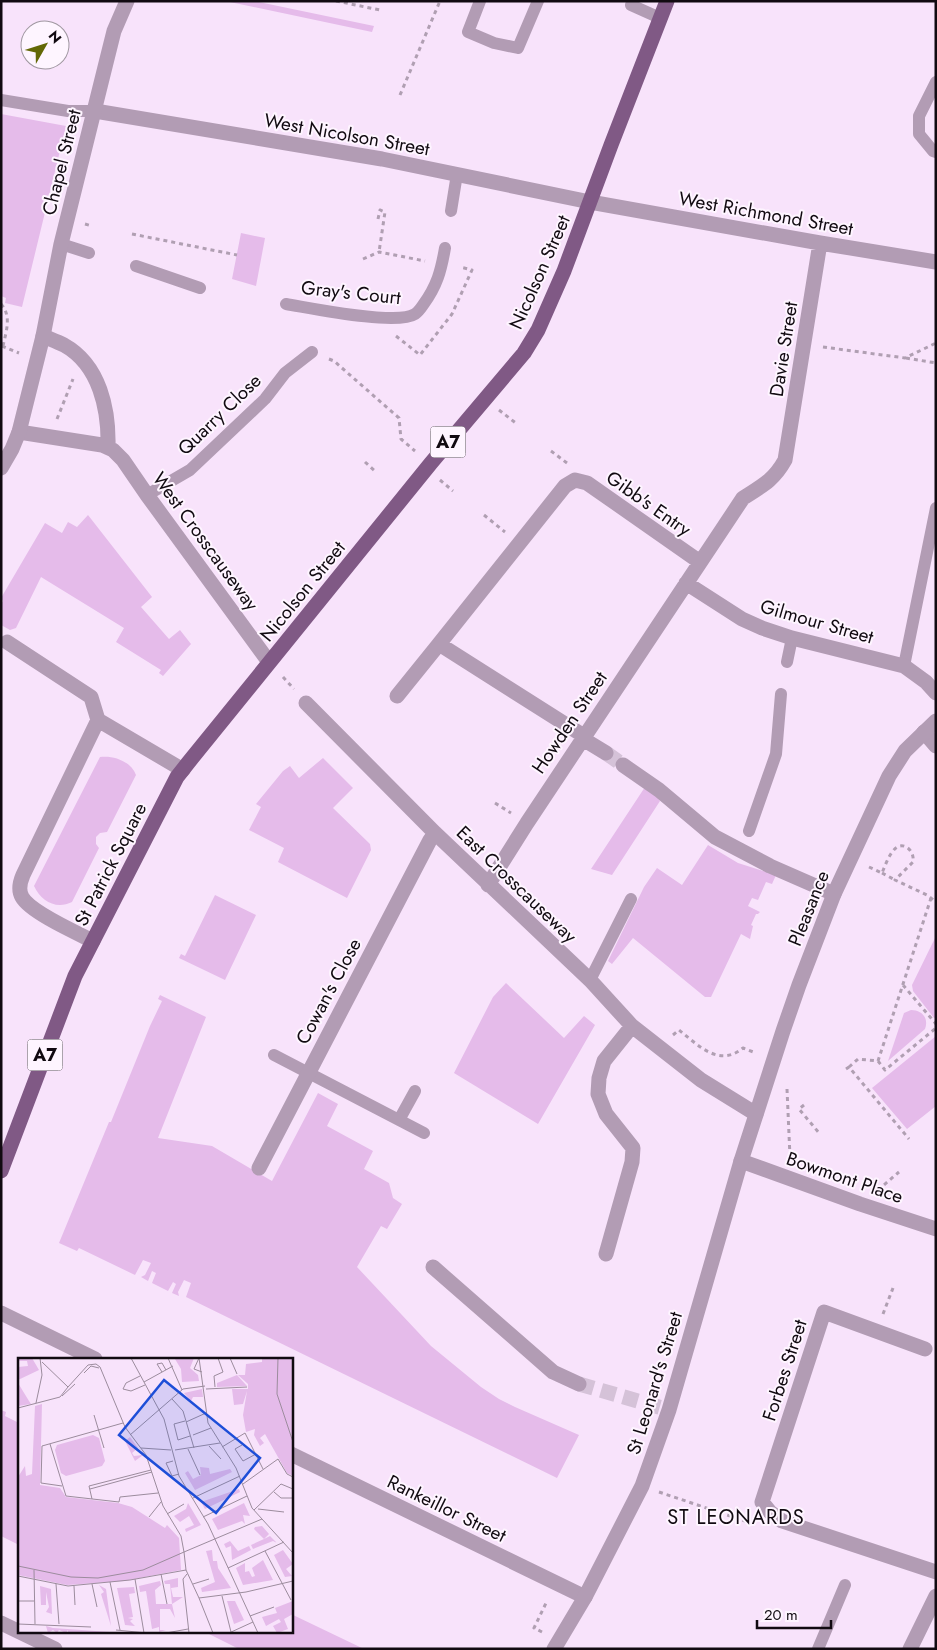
<svg xmlns="http://www.w3.org/2000/svg" width="937" height="1650" viewBox="0 0 937 1650" font-family="Jost,sans-serif">
  <rect width="100%" height="100%" fill="#f8e3fb"/>
  <path fill="#e5bbea" d="M225 1H254L374 26 372 32Z
    M1 114 66 126 22 307 5 303 6 298 1 296Z
    M241 233 265 238 256 286 232 279Z
    M88 515 152 597 141 607 169 639 180 630 191 644 163 676 159 673 161 670 116 642 124 628 41 577 16 628 10 630 1 625V604L3 601 1 598 45 523 62 533 68 522 77 527Z
    M100 757C113 755 131 761 136 775L107 832 100 833 96 837V844L99 848 72 902C56 910 41 901 34 886Z
    M323 758 353 788 333 808 370 844 371 850 347 898 278 862 284 848 249 830 261 807 256 804 283 771 290 766 299 778Z
    M645 787 655 794 660 801 612 875 591 869Z
    M708 845 738 863 776 875 772 884 766 882 758 900 752 898 748 906 760 912 758 914H756L751 925 753 926 750 939 741 934 711 997H705L633 938 612 964 608 961 644 887 657 868 682 885Z
    M215 895 256 915 225 980 179 958 181 954 185 956Z
    M936 936V1017L934 1018 913 991 912 985Z
    M506 983 564 1038 584 1016 595 1025 538 1124 454 1073 493 997Z
    M160 995 206 1017 158 1138 212 1146 272 1181 318 1093 338 1104 327 1126 373 1151 364 1169 389 1183 393 1198 402 1204 387 1229 381 1226 357 1267 431 1346 481 1387 499 1399 515 1407 579 1435 557 1478 186 1297 191 1283 184 1280 178 1292 179 1296 172 1293 176 1284 173 1282 168 1291 152 1283 156 1273 152 1271 148 1281 141 1277 145 1275 151 1263 143 1260 135 1275 79 1248 77 1251 59 1243 109 1122H111L150 1026 162 1001 158 999Z
    M911 1010C922 1010 929 1018 925 1029L888 1061 904 1013Z
    M936 1036V1106L907 1129 872 1088Z
    M1 1410 6 1412 5 1416 19 1423V1545L1 1536Z
    M291 1614 364 1649H239L203 1631H291Z"/>
  <g fill="none" stroke-linecap="round" stroke-linejoin="round">
    <path stroke="#d5c2d8" stroke-width="15" stroke-dasharray="15 8" stroke-linecap="butt" d="M606 753 623 765
      M579 1384 669 1410"/>
    <path stroke="#b09fb2" stroke-width="3" stroke-dasharray="4 4" stroke-linecap="butt" d="M336 1 380 10
      M400 95 440 1
      M378 219 380 210 385 212 379 252
      M85 224 92 226
      M132 234 237 255
      M363 259 379 252 425 261
      M1 304C12 316 6 332 3 346
      M396 336 420 355 452 314 472 270 460 267
      M2 346 19 353
      M823 347 905 358 936 343
      M906 358 936 363
      M329 359 334 361 399 418 401 439 415 451
      M499 410 517 424
      M57 419 73 379
      M551 451 567 463
      M365 462 376 472
      M440 480 453 491
      M484 515 505 532
      M283 677 294 689
      M495 803 511 813
      M869 867 882 873C885 866 888 857 893 851 902 839 915 850 913 862L895 880 927 895 936 902
      M882 873 895 880
      M903 985 936 1024
      M673 1035 679 1030C698 1045 719 1068 743 1048L756 1053
      M878 1061 885 1070 936 1028
      M849 1067 858 1059 878 1061 931 898
      M846 1069 849 1067 909 1139
      M787 1089 790 1157
      M804 1105 799 1109 820 1134
      M878 1190 899 1172
      M883 1314 893 1288
      M659 1492 745 1521 751 1519
      M542 1632 534 1628 547 1601"/>
    <path stroke="#b29cb4" stroke-width="12" d="M480 1 468 32 494 43 518 48 538 1
      M631 5 660 18
      M936 82 919 116V134L933 151 936 152
      M1 100 68 111H95
      M451 211 457 174
      M61 244 89 253
      M136 266 200 288
      M286 304C311 308 397 326 415 314 418 312 421 308 423 305 437 286 441 271 445 248
      M147 495 190 470 265 399 285 373 312 352
      M787 662 792 638
      M904 666 936 508
      M749 831 776 754 781 694
      M590 980 631 899
      M274 1055 424 1133
      M399 1120 415 1091
      M818 1649 845 1585"/>
    <path stroke="#b29cb4" stroke-width="15" d="M95 111 382 159 590 202 820 243 936 262
      M43 336C50 339 58 342 64 345 100 365 109 410 108 447
      M19 432 102 445 113 450 123 460 147 495 269 662
      M686 583 742 619 762 628 792 638 904 666 926 682 936 693
      M7 642 91 697 98 720
      M397 696 439 644
      M306 703 435 833 590 980 632 1026 701 1080 756 1114
      M924 732 936 746
      M584 736 439 644 565 486 575 480 587 483 700 562
      M583 739 606 753
      M623 765 659 790 715 837 770 866 834 894
      M488 885 527 823 743 498C762 486 774 480 785 460L820 243
      M93 941C77 933 30 912 22 897 18 890 20 882 23 875L98 720 183 770
      M741 1161 860 1204 936 1229
      M259 1168 430 840 435 833
      M606 1254 632 1162 633 1148 606 1114 598 1094 599 1078 604 1061 632 1026
      M433 1267 553 1372 579 1384
      M1 1313 95 1359
      M925 1349 824 1312 762 1502 770 1512 782 1521 936 1572
      M291 1454 585 1597
      M1 1623 55 1649
      M910 1649 936 1596"/>
    <path stroke="#b29cb4" stroke-width="15" d="M1 468 12 449 19 432 43 336 61 244 106 63 114 31 127 1
      M554 1649 585 1597 642 1486 669 1410 741 1161 783 1031 799 985 834 894 889 776 905 751 936 721"/>
    <path stroke="#805985" stroke-width="15" d="M1 1171 75 976 177 777 188 763 431 463 524 353 538 330 564 271 611 145 667 1"/>
  </g>
  <g text-anchor="middle" stroke-width="4" stroke-linejoin="round" paint-order="stroke">
    <g fill="#fef5ff" stroke="#585058" stroke-width="1">
      <rect x="430.5" y="426.5" width="35" height="31" rx="4"/>
      <rect x="27.5" y="1039.5" width="35" height="31" rx="4"/>
    </g>
    <g font-size="18" font-weight="bold" fill="#110a11">
      <text x="448" y="448">A7</text>
      <text x="45" y="1061">A7</text>
    </g>
    <g font-size="19" fill="#110a11" stroke="#fef5ff">
      <text transform="translate(347 134) rotate(10)" y="7">West Nicolson Street</text>
      <text transform="translate(61 162) rotate(-76)" y="7">Chapel Street</text>
      <text transform="translate(766 213) rotate(10)" y="7">West Richmond Street</text>
      <text transform="translate(539 272) rotate(-66)" y="7">Nicolson Street</text>
      <text transform="translate(351 292) rotate(6)" y="7">Gray's Court</text>
      <text transform="translate(783 349) rotate(-81)" y="7">Davie Street</text>
      <text transform="translate(219 414) rotate(-44)" y="7">Quarry Close</text>
      <text transform="translate(649 503) rotate(35)" y="7">Gibb's Entry</text>
      <text transform="translate(206 541) rotate(54)" y="7">West Crosscauseway</text>
      <text transform="translate(302 591) rotate(-51)" y="7">Nicolson Street</text>
      <text transform="translate(817 621) rotate(16)" y="7">Gilmour Street</text>
      <text transform="translate(569 722) rotate(-56)" y="7">Howden Street</text>
      <text transform="translate(110 864) rotate(-63)" y="7">St Patrick Square</text>
      <text transform="translate(517 884) rotate(44)" y="7">East Crosscauseway</text>
      <text transform="translate(808 908) rotate(-68)" y="7">Pleasance</text>
      <text transform="translate(328 991) rotate(-62)" y="7">Cowan's Close</text>
      <text transform="translate(845 1177) rotate(19)" y="7">Bowmont Place</text>
      <text transform="translate(784 1370) rotate(-72)" y="7">Forbes Street</text>
      <text transform="translate(654 1383) rotate(-73)" y="7">St Leonard's Street</text>
      <text transform="translate(447 1508) rotate(26)" y="7">Rankeillor Street</text>
    </g>
    <g font-size="20" letter-spacing="1" fill="#110a11" stroke="#fef5ff">
      <text x="736" y="1524">ST LEONARDS</text>
    </g>
  </g>
  <g transform="translate(18 1358)">
    <rect width="275" height="275" fill="#f8e3fb"/>
    <path d="M0 0H14L21 12 0 22V9L10 8 9 3H0ZM162 0H176L172 10 180 17 181 23 164 24 163 11 157 1ZM244 0H275V118L269 115 247 76 242 80 246 85 242 88 236 77 237 71 228 74 225 57 229 33 225 46 216 47 214 31H230V26L220 17H227L228 6 244 4ZM219 17 229 28 199 29V25ZM0 25 11 43 13 46 0 48ZM184 31 185 39H175L173 43 166 35ZM24 46 22 127 42 130 48 139 100 145 114 149 147 170 149 167 161 180 163 212 106 223 49 227 0 217V119L7 108 8 118 14 116 17 48ZM75 77 81 80 87 103 84 108 48 118 43 115 37 92 39 87ZM112 79 120 90 114 95 116 98 125 97 117 103 107 83ZM182 109 191 110 192 116 212 111 214 114 177 132 167 115 170 113 175 121 183 117ZM221 131 222 134 187 151 183 144ZM170 145 183 167 168 174 167 171 176 167 171 158 162 164 156 158 168 151ZM226 145 232 158 225 157 227 166 224 163 200 172 194 161ZM244 168 251 176 246 181 252 178 259 185 255 183 235 191 233 187 246 181 236 171 237 169ZM212 183 220 193 231 188 233 192 214 202 213 188 208 190 206 186ZM194 192 195 203H199L200 210 213 230 184 234 183 230 197 224 188 193ZM265 192 275 206 268 211 274 218 267 219 256 197ZM245 202 255 222 225 227 218 210 227 205V214L231 213 234 219 237 218 234 210ZM160 220V229L153 230 155 239H165L154 246 157 260 152 251H142V272H148L141 274V269L134 271 128 233 122 234 121 228 142 223 143 227 137 232 138 246H154L152 226H147L146 223ZM81 227 88 231 93 268 83 236 86 234ZM22 228 33 231 34 256 28 254 31 249 28 234V247H23ZM116 229 117 235 111 236 115 259 110 260 115 261 112 263 117 268 107 267 99 230ZM209 243H217L226 262 216 266ZM275 243V256L266 261 270 271 259 275 255 268 263 264 261 261 248 268 244 259 259 255 257 250ZM28 268 35 270 106 275H50V272L48 275 41 272 39 275 35 272 30 275Z" fill="#e5bbea"/>
    <path fill="none" stroke="#9c8c9d" stroke-width="1" d="M113 0 146 61 161 118 190 166 240 275M150 0 164 32M181 0 190 65 218 110 234 150 275 195M181 0 176 11 184 14M212 0 219 16M260 0 259 36 275 84M24 4 50 29M144 14 139 6 144 5 148 12M66 15 73 8 81 10M126 24 155 8M50 29 70 7 78 6 82 9 107 69 128 97 145 148 163 178 166 194 244 161M197 29 196 18 205 14 200 0M105 31 113 33 127 27M105 31 108 25 122 18M188 31 229 29M44 38 57 26M154 41 165 53 176 90M18 45 24 17 22 0M0 50 42 39 50 29M76 57 86 90M167 63 156 66 160 82 172 78M168 64 188 55M112 77 165 31 187 28M175 77 193 70M32 86 48 138 101 144 102 139 140 135M224 87 217 91 225 103 238 96M191 88 203 101M204 89 227 75 245 111M123 90 153 92M170 91 182 117M157 92 202 85M155 103 148 105 154 118 161 116M225 126 260 101 269 116 275 119M44 128 23 125 24 88 105 65M72 131 134 114M256 134 263 140H275M175 140 222 118M74 141 71 128 133 112M240 151 266 154M236 152 263 126 275 131M149 156 166 146M131 159 143 144M185 159 229 138M247 193 273 242M0 208 53 219 80 220 125 212 166 194 168 212 181 240 228 234 275 223M210 210 266 184M16 212 17 266M143 216 149 246M169 216 165 221 171 275M0 218 50 228 112 222 168 212M117 221 126 275M92 224 102 272M38 226 41 266M74 226 79 249M175 226 191 221M56 228 57 247M204 238 213 274M181 240 195 275M0 243H16M232 258 256 249M0 266 73 269M98 272 129 275M148 275 170 271M211 275 235 264"/>
    <path fill="#1d4ed8" fill-opacity="0.15" stroke="#1d4ed8" stroke-width="2.5" d="M146 22 242 100 198 155 101 77Z"/>
    <rect width="275" height="275" fill="none" stroke="#110a11" stroke-width="2.5"/>
  </g>
  <rect width="937" height="1650" fill="none" stroke="#110a11" stroke-width="5"/>
  <g transform="translate(45 45) rotate(51)"><circle r="24" fill="#fef5ff" stroke="#9f97a0"/>
  <path d="M0-4L9 19L0 12L-9 19Z" fill="#636806"/>
  <text y="-8" font-size="14" font-weight="bold" text-anchor="middle" fill="#110a11">N</text>
  </g>
  <path d="M757 1620v8h74v-8" fill="none" stroke="#110a11" stroke-width="2.5"/>
  <text x="764" y="1620" font-size="15" fill="#110a11" stroke="#fef5ff" stroke-width="4" paint-order="stroke">20 m</text>
</svg>
